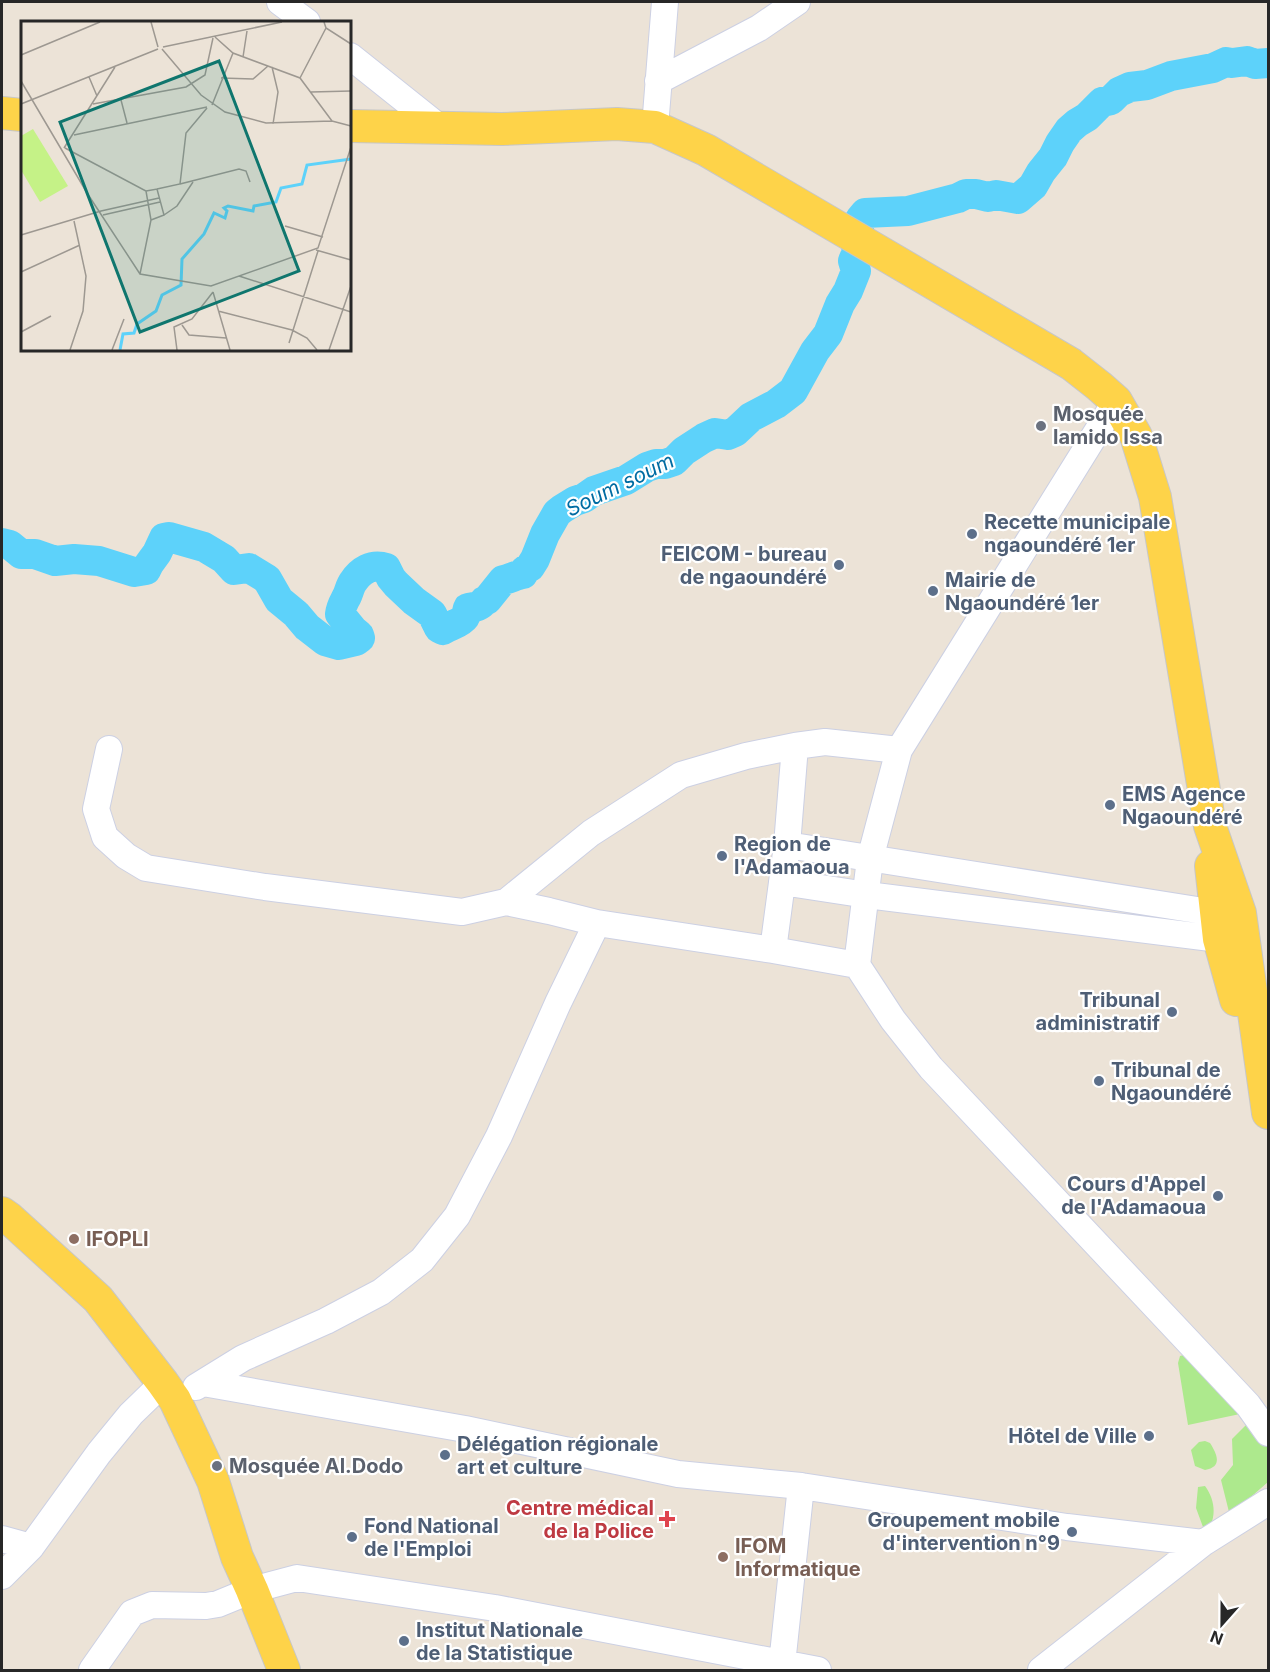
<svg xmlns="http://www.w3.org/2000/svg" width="1270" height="1672" viewBox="0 0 1270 1672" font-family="Inter,sans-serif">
  <rect width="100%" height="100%" fill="#ece3d7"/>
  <path fill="#ade98d" d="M1184 1355 1240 1414 1188 1425 1178 1363 1180 1356Z
    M1248 1423 1268 1445V1482L1237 1509 1229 1512 1221 1480 1233 1465 1232 1439Z
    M1205 1441 1210 1443C1217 1454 1223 1467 1205 1470L1195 1466 1191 1450 1199 1442Z
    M1205 1486C1214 1498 1217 1514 1209 1529L1203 1527 1196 1508 1198 1487Z"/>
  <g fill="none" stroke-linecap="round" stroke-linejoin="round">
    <path stroke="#5dd2fa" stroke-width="30" d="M2 543 10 545 21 554H35L55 561 74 559 99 561 134 572 146 570 149 564 157 553 164 538 169 537 204 547 224 559 234 570 249 568 267 579 279 600 296 614 307 627 325 641 339 645 356 641 360 638 359 635 353 630 340 614C341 606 344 602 347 596 349 592 350 586 353 582 360 571 372 563 386 568L391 578 396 584 414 601 432 614 439 628 443 630C450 625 460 624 465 617 467 614 467 611 468 608 474 607 480 607 484 601L487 600 503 580C510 579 516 575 523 574L525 570 530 567 535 559 545 534 557 513 562 509 575 501 584 498 594 491 626 480 647 467 656 464H665L674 461 684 451 704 438 715 433 728 435 735 432 751 417 776 404 793 391 815 351 828 334 840 304 848 291 856 271 853 261 856 254 860 219 865 213 908 211 958 198 966 194H976L988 197 996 195 1018 199 1033 186 1041 172 1053 157 1060 143 1069 130 1077 123 1087 117 1102 102 1111 100 1119 92 1130 87 1147 85 1171 76 1213 68 1226 62 1232 63 1247 61 1255 64 1268 63"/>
    <g stroke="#ccd0e3" stroke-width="28">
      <path id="minor" d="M280 2 307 22
        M350 56 439 127
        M658 81 759 28 797 2
        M655 127 665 2
        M1116 401 899 750 870 859 857 965 893 1020 931 1068 1248 1405 1268 1433
        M109 749 96 809 105 837 126 856 146 868 265 887 462 912 506 902 549 911 597 923
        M787 845 1216 913
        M782 882 867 895 1219 939
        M506 902 591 833 681 775 746 756 795 746
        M857 965 773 950 787 845 795 746 825 742 899 750
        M203 1383 465 1429 678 1474 801 1486 1067 1527 1203 1543
        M196 1387 243 1358 326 1321 381 1292 422 1260 457 1216 499 1136 558 1003 597 923 773 950
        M2 1539 31 1547
        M2 1576 31 1547 99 1453 131 1414 163 1383
        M782 1664 801 1486
        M92 1670 132 1613 152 1605 206 1606 218 1604 252 1590 297 1578 495 1608 818 1670
        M1041 1670 1203 1543 1268 1502"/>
    </g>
    <g stroke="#c7c7c7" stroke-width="34">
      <path id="major" d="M2 113 22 115
        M350 126 502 129 617 124 655 127 706 150 1071 364 1099 386 1116 401 1136 436 1155 497 1210 826 1240 913 1268 1113
        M1211 866 1219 939 1236 1000
        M2 1213 9 1218 98 1299 163 1383 175 1400 213 1481 237 1557 252 1590 284 1670"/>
    </g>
    <use href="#minor" stroke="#fff" stroke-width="26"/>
    <use href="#major" stroke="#fed349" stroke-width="32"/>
  </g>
  <g fill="#6b7280" stroke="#fff" stroke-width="2">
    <circle cx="1041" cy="426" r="6"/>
    <circle cx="217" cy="1466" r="6"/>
  </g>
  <g fill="#5c6f8a" stroke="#fff" stroke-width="2">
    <circle cx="972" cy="534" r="6"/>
    <circle cx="839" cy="565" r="6"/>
    <circle cx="933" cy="591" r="6"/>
    <circle cx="1110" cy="805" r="6"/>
    <circle cx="722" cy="856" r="6"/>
    <circle cx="1172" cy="1012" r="6"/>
    <circle cx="1099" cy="1081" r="6"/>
    <circle cx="1218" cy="1196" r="6"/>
    <circle cx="1149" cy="1436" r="6"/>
    <circle cx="445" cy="1455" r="6"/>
    <circle cx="1072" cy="1532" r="6"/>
    <circle cx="352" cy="1537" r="6"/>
    <circle cx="404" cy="1641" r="6"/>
  </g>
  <g fill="#8d6e63" stroke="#fff" stroke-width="2">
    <circle cx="74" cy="1239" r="6"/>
    <circle cx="723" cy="1557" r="6"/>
  </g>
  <path fill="#e0444e" stroke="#fff" stroke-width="2" d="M664 1510h6v6h6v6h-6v6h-6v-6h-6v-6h6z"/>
  <g text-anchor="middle" stroke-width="4.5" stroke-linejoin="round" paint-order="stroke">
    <g font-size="20" font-weight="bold" fill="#5b616d" stroke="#fff" text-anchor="start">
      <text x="1053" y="421">Mosquée<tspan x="1053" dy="23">lamido Issa</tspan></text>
      <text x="229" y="1473">Mosquée Al.Dodo</text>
    </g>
    <g font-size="20" font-weight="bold" fill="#4e5e75" stroke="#fff" text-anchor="start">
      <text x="984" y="529">Recette municipale<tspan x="984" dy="23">ngaoundéré 1er</tspan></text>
      <text x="827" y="561" text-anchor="end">FEICOM - bureau<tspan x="827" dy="23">de ngaoundéré</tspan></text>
      <text x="945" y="587">Mairie de<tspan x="945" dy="23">Ngaoundéré 1er</tspan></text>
      <text x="1122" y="801">EMS Agence<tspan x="1122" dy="23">Ngaoundéré</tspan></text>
      <text x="734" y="851">Region de<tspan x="734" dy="23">l'Adamaoua</tspan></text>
      <text x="1160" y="1007" text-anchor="end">Tribunal<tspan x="1160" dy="23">administratif</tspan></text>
      <text x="1111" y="1077">Tribunal de<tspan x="1111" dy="23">Ngaoundéré</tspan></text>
      <text x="1206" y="1191" text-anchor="end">Cours d'Appel<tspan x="1206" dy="23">de l'Adamaoua</tspan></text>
      <text x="1137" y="1443" text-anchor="end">Hôtel de Ville</text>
      <text x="457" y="1451">Délégation régionale<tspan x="457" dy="23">art et culture</tspan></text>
      <text x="1060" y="1527" text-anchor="end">Groupement mobile<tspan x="1060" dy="23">d'intervention n°9</tspan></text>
      <text x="364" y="1533">Fond National<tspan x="364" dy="23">de l'Emploi</tspan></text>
      <text x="416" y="1637">Institut Nationale<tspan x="416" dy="23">de la Statistique</tspan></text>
    </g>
    <g font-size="20" font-weight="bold" fill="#785e54" stroke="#fff" text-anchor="start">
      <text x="86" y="1246">IFOPLI</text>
      <text x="735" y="1553">IFOM<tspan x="735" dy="23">Informatique</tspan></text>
    </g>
    <g font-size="20" font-weight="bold" fill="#be3a42" stroke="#fff" text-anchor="end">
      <text x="654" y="1515">Centre médical<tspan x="654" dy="23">de la Police</tspan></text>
    </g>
    <g font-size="21" font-style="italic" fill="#006ca2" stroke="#fff">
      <text transform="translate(620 485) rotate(-26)" y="7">Soum soum</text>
    </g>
  </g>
  <g transform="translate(21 21)">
    <rect width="330" height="330" fill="#ece3d7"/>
    <path d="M12 108 47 165 19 181 0 149V115Z" fill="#c5f287"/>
    <path fill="none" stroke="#5dd2fa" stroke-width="3" d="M99 329 102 313 113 312 116 303 135 290 141 274 160 264 161 238 183 213 193 192 204 197 206 190 203 187 207 185 232 190 233 185 255 181 260 167 281 163 286 144 330 138"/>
    <path fill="none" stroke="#9d9891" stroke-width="1.5" d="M130 1 137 26M303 1 305 7 330 23M194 16 212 32 279 57 311 100M142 26 261 1M141 28 180 74 204 91 245 102 311 100 330 105M0 34 79 1M222 36 226 10M251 46 257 71 252 103M68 56 76 75M200 57 232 58 247 45M279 57 305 7M0 60 69 177M290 71 330 70M100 79 106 102M0 83 137 28M72 83 165 66 184 54 192 17M191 84 212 32M53 114 186 86M43 127 94 46M44 127 125 170 130 199 119 253M159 163 218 148 225 150 229 161M136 168 159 163 165 112 186 87M125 170 136 168 143 194 130 199M68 175 119 253 190 265 297 227 330 126M80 190 138 177M82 194 139 181M143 194 156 185 172 161M264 205 302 216M0 214 80 190M295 229 330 239M0 251 59 224M218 255 330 291M192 271 209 329M197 290 271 309 286 317 296 329M161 304 168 314 205 317M0 311 30 295M268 322 297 230M49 329 62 290 65 255 53 200M91 329 103 298M156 329 153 306 171 298 192 271M308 329 330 265"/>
    <path fill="#0f766e" fill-opacity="0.15" stroke="#0f766e" stroke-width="3" d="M198 40 278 250 119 311 39 101Z"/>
    <rect width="330" height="330" fill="none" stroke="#272727" stroke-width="3"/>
  </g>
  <rect width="1270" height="1672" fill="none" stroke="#272727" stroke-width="6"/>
  <g transform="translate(1222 1624) rotate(201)" stroke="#ffffff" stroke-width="4.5" paint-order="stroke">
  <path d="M0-4.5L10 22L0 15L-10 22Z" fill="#272727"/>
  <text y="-9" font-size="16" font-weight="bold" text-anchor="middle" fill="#272727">N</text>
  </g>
</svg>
